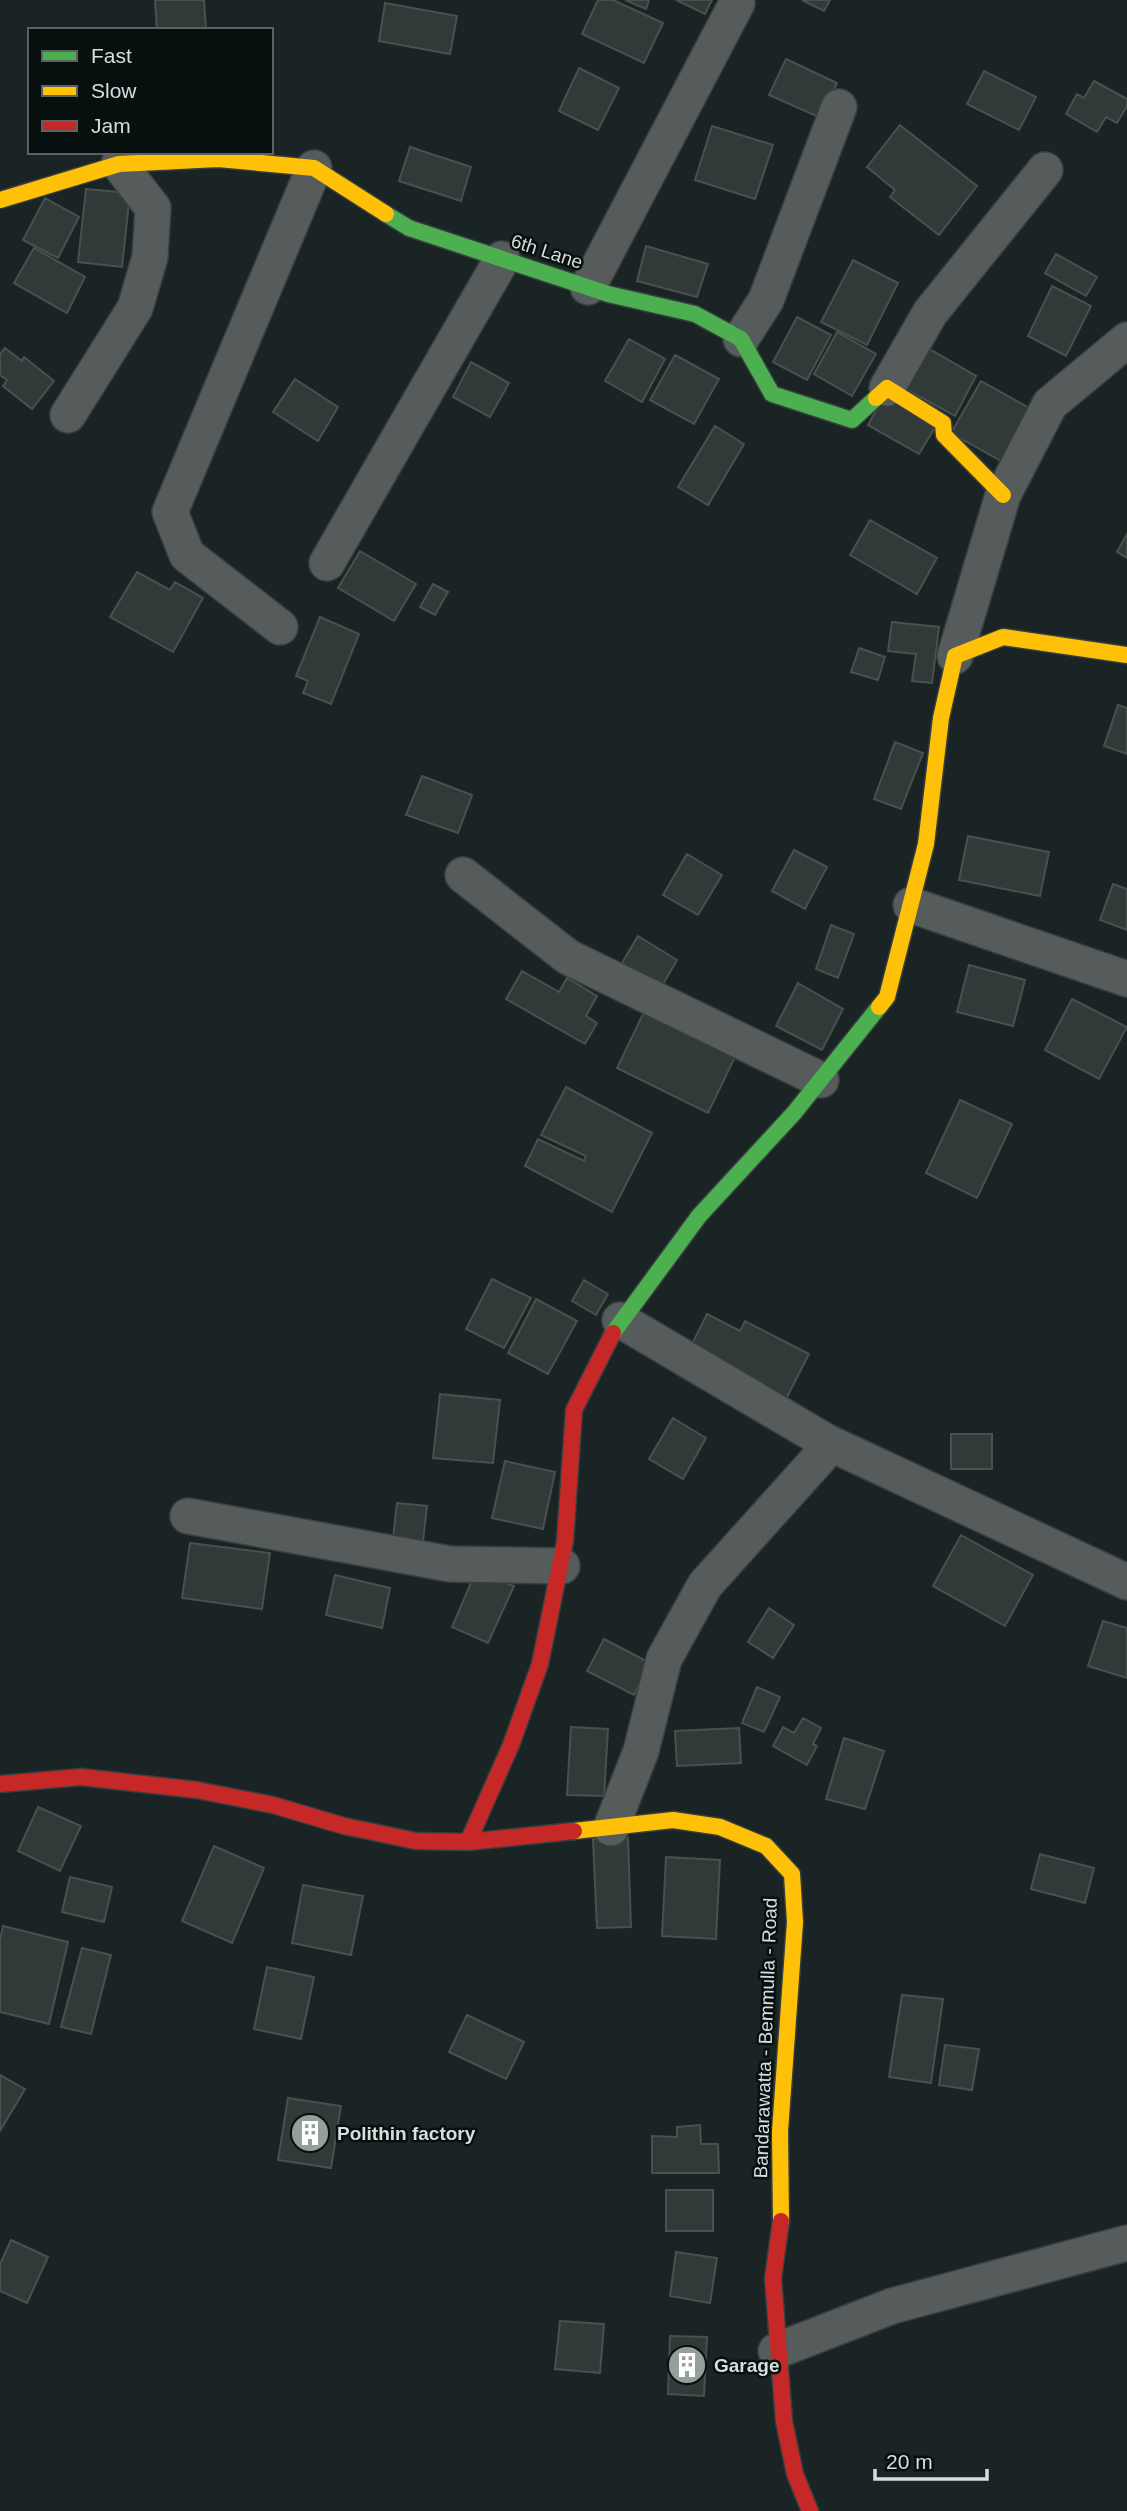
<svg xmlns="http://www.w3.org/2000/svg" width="1127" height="2511" viewBox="0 0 1127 2511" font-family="Arial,sans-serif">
  <rect width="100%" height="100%" fill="#1a2424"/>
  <path fill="#323a39" stroke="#49514f" stroke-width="2" d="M155 0H204L206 30H157Z
    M598 0H613L663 23 644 63 582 34Z
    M625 0H649L646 9Z
    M676 0H712L705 14Z
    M802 0H830L824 11Z
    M385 3 457 16 450 54 379 41Z
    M786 59 837 83 821 118 769 95Z
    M579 68 619 88 598 130 559 111Z
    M984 71 1036 97 1019 130 967 104Z
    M1094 81 1127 99V106L1117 123 1106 117 1097 132 1066 114 1077 94 1084 98Z
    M900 125 977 186 939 235 890 197 895 190 867 167Z
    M712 126 773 145 755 199 695 180Z
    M410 147 471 167 461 201 399 181Z
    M86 189 130 193 122 267 78 262Z
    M45 198 79 217 58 258 23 240Z
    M646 246 708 264 697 297 637 281Z
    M34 248 85 277 67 313 14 283Z
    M1056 254 1097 277 1086 296 1045 273Z
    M853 260 898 283 867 345 821 322Z
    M1052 286 1091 306 1066 356 1028 336Z
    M797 317 831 335 807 380 773 362Z
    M837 332 876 354 852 396 814 374Z
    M629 339 665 359 642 402 605 381Z
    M921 344 976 376 955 416 898 385Z
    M5 348 22 361 24 357 54 381 32 409 3 386 7 380 0 375V354Z
    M675 355 719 379 694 424 650 400Z
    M471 362 509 383 490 417 453 397Z
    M295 379 338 407 318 441 273 412Z
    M981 381 1040 414 1010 466 951 433Z
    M885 394 937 424 919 454 868 425Z
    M715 426 744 444 708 505 678 487Z
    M870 520 937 558 917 594 850 555Z
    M1127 534V558L1117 552Z
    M360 551 416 584 394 621 338 588Z
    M137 572 170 590 175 582 203 598 173 652 110 617Z
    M433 584 448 592 435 615 420 607Z
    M320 617 359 634 331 704 303 693 308 681 296 676Z
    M892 622 939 627 932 683 912 681 916 654 888 651Z
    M859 648 885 657 878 680 851 672Z
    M1118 705 1127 708V754L1104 746Z
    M895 742 923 753 901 809 874 799Z
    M422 776 472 795 458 833 406 815Z
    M968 836 1049 852 1040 896 959 880Z
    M794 850 827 867 805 909 772 891Z
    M687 854 722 875 698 915 663 895Z
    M1113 884 1127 889V930L1100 920Z
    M831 925 854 934 838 978 816 969Z
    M638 936 677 960 662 986 622 963Z
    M969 965 1025 980 1013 1026 957 1012Z
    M522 971 559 992 567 978 597 996 586 1016 597 1023 585 1044 506 999Z
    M798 983 843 1009 822 1050 776 1026Z
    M1072 999 1127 1027 1099 1079 1045 1050Z
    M644 1012 735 1057 708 1113 617 1068Z
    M566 1087 652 1133 612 1212 525 1166 538 1139 584 1161 586 1156 541 1135Z
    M960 1100 1012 1124 977 1198 926 1173Z
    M492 1279 531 1298 504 1348 466 1329Z
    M584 1280 608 1294 596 1315 572 1301Z
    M536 1299 577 1321 548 1374 508 1353Z
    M707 1314 740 1331 745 1321 809 1354 785 1401 691 1346Z
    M440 1394 500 1400 493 1463 433 1458Z
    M673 1418 706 1438 683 1479 649 1459Z
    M951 1434H992V1469H951Z
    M505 1461 555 1472 543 1529 492 1518Z
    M397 1503 427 1506 423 1541 393 1538Z
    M961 1535 1033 1575 1005 1626 933 1586Z
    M190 1543 270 1553 262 1609 182 1598Z
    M476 1571 514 1586 488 1643 452 1627Z
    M335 1575 390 1588 382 1628 326 1615Z
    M769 1608 794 1625 773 1658 748 1642Z
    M1103 1621 1127 1628V1678L1088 1666Z
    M604 1639 650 1663 634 1695 587 1671Z
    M757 1687 780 1697 764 1732 742 1723Z
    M803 1718 821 1728 813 1744 817 1746 807 1765 773 1746 783 1727 794 1733Z
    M571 1727 608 1729 604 1796 567 1795Z
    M739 1728 741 1763 677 1766 675 1731Z
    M844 1738 884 1751 865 1809 826 1799Z
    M38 1807 81 1826 60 1871 18 1851Z
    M628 1838 631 1927 597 1928 593 1839Z
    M214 1846 264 1868 232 1943 182 1921Z
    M1040 1854 1094 1868 1085 1903 1031 1889Z
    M666 1857 720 1860 716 1939 662 1936Z
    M70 1877 112 1887 104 1922 62 1912Z
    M303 1885 363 1896 351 1955 292 1943Z
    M3 1926 68 1942 49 2024 0 2012V1940Z
    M82 1948 111 1955 91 2034 61 2027Z
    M267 1967 314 1977 301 2039 254 2029Z
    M902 1995 943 1999 931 2083 889 2077Z
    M467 2015 524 2042 506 2079 449 2052Z
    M945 2045 979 2049 972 2090 939 2085Z
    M0 2075 25 2089 0 2131Z
    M288 2098 341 2106 331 2168 278 2160Z
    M700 2125 701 2144H718L719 2173H652V2136L677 2137V2127Z
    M666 2190H713V2231H666Z
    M11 2240 48 2257 27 2303 0 2291V2264Z
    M676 2252 717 2258 710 2303 670 2296Z
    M560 2321 604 2324 600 2373 555 2369Z
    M670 2336 707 2337 704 2396 668 2394Z"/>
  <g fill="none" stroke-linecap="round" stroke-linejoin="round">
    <g stroke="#373e3e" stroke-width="38">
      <path id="street" d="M588 287 737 3
        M741 339 766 300 839 107
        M887 388 930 313 1045 170
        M68 415 135 308 150 257 153 208 119 164
        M327 563 502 259
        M280 627 187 555 170 512 314 168
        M955 656 1003 495 1050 404 1127 340
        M463 875 568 957 821 1080
        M911 905 1127 979
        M620 1320 827 1442 1127 1582
        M188 1516 450 1564 562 1566
        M611 1828 641 1751 664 1659 705 1585 820 1457 827 1442
        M776 2351 892 2306 1127 2243"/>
    </g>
    <g stroke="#373e3e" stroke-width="19">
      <path id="fast" d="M386 214 409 228 608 294 695 314 741 339 772 394 852 420 876 398
        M613 1333 699 1216 794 1113 879 1007"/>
    </g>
    <g stroke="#373e3e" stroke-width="19">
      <path id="slow" d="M0 200 119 164 218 159 314 168 386 214
        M876 398 887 388 943 423 944 435 1003 495
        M879 1007 887 997 926 844 941 718 955 656 1003 637 1127 655
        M574 1831 673 1820 720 1827 766 1846 792 1874 795 1922 780 2131 781 2221"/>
    </g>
    <g stroke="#373e3e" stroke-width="19">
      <path id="jam" d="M0 1784 81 1777 197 1790 273 1805 344 1826 416 1841 468 1842 574 1831
        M468 1842 511 1745 540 1664 565 1541 574 1410 613 1333
        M781 2221 773 2278 784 2421 795 2474 810 2511"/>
    </g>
    <use href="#street" stroke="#565c5c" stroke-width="35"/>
    <use href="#fast" stroke="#4caf50" stroke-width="16"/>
    <use href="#slow" stroke="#ffc107" stroke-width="16"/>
    <use href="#jam" stroke="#c62828" stroke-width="16"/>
  </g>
  <defs>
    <g id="building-disc" transform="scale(2.0125)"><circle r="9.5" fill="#939e9d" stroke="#080f0f"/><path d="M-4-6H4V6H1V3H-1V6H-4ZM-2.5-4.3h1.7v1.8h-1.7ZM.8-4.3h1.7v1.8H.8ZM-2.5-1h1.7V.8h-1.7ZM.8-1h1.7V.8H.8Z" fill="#fff"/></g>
  </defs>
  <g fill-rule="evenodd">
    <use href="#building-disc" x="310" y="2133"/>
    <use href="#building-disc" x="687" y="2365"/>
  </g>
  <g text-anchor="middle" stroke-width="5" stroke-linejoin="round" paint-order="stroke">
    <g font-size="19" fill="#d4dfde" stroke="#080f0f">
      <text transform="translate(547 251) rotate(18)" y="7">6th Lane</text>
      <text transform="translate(765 2038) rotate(-88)" y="7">Bandarawatta - Bemmulla - Road</text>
    </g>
    <g font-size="19" font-weight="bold" fill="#d4dfde" stroke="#080f0f" text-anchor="start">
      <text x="337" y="2140">Polithin factory</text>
      <text x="714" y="2372">Garage</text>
    </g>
  </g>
  <rect x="28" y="28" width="245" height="126" fill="#080f0f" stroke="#5a6262" stroke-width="2"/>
  <rect x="42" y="51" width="35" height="10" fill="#4caf50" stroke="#5a6262" stroke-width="2"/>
  <text x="91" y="63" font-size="21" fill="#d4dfde">Fast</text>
  <rect x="42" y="86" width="35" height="10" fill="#ffc107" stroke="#5a6262" stroke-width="2"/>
  <text x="91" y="98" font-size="21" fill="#d4dfde">Slow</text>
  <rect x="42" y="121" width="35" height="10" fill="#c62828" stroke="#5a6262" stroke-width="2"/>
  <text x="91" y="133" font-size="21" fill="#d4dfde">Jam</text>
  <path d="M875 2469v10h112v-10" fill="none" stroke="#d4dfde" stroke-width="3.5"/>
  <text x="886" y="2469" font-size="21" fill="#d4dfde" stroke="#080f0f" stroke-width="5" paint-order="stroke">20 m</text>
</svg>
